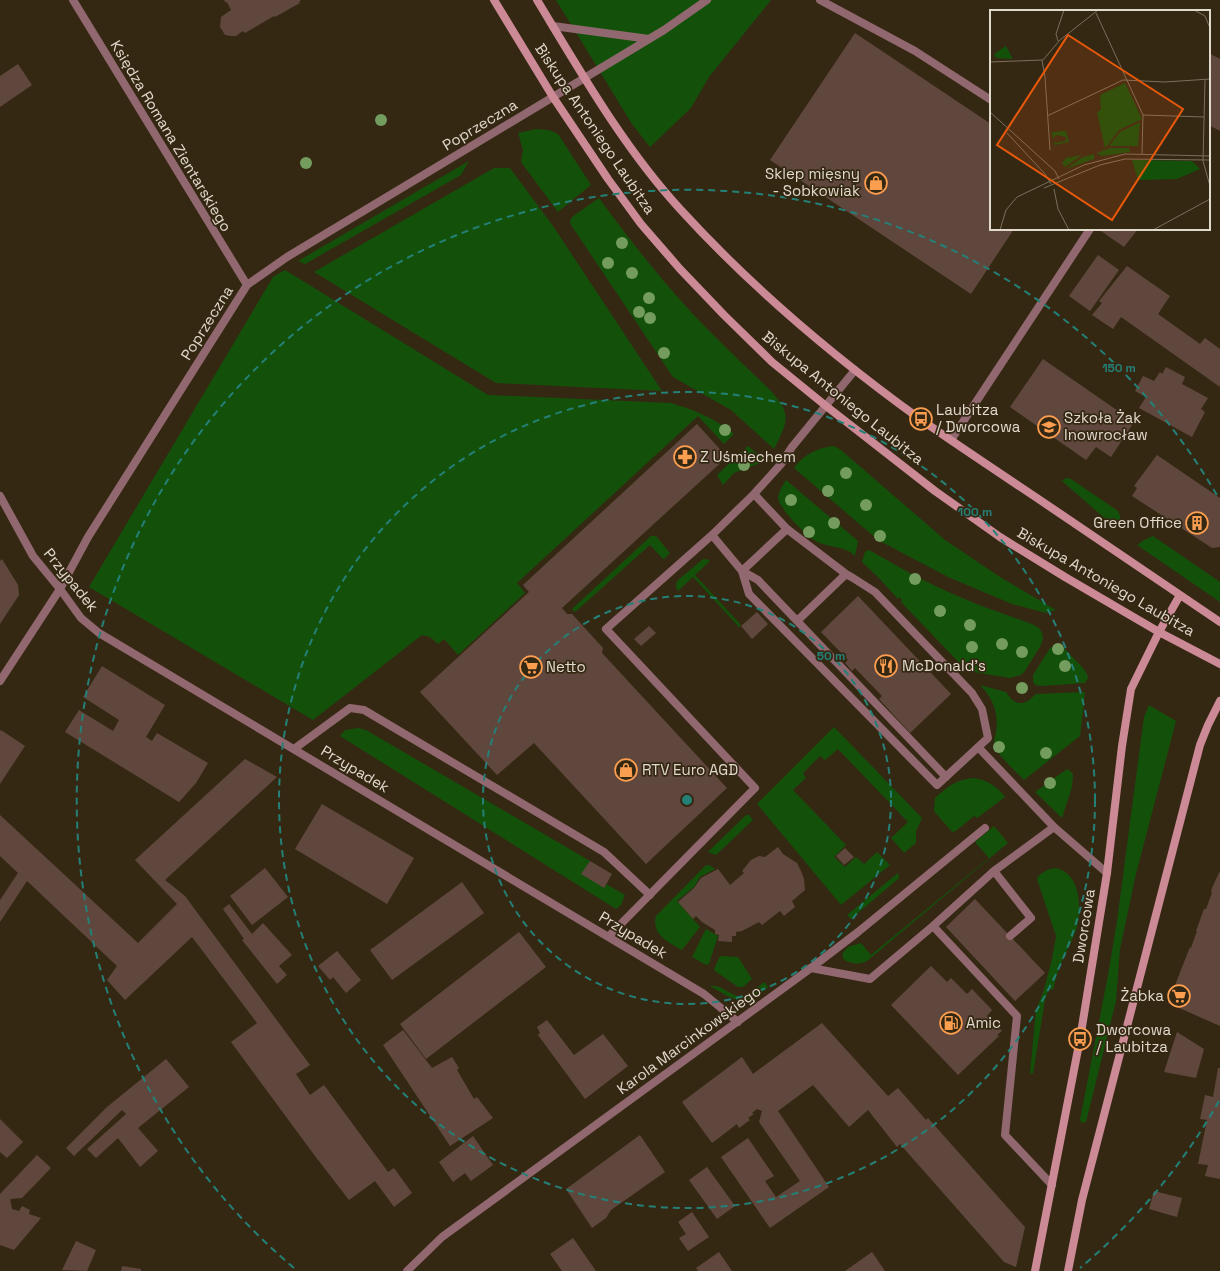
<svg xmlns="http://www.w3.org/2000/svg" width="1220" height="1271" viewBox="0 0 1220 1271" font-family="'Space Grotesk',sans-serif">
  <rect width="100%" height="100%" fill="#352813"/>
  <path fill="#13510b" d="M556 0H771L709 77 691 108 650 147 632 124Z
    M536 129 549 130 558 134 591 185 558 212 521 162 523 150 518 133Z
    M469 161 461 175 305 264 298 261Z
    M494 168H510L553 226 662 391 496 383 314 272Z
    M599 198C628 238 658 276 691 312 717 340 744 365 771 391 793 415 787 423 774 449L731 410 673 377 571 225 570 221 572 217Z
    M285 270 488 395 671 403C697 411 712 417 734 434L724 444 698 416 517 583 525 593 458 655 444 639 438 644 430 637 422 635 313 720 89 587 273 277Z
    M748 446 765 461 734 473 723 485 717 475Z
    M834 446 841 450 945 540 1000 577 1056 610 1046 613 1012 604 948 577 878 540 794 468C804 454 817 448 834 446Z
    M1066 478 1071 479 1118 511 1121 519 1117 529 1062 481Z
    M786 480 858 541 855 556C846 546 830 548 818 542 808 538 778 508 778 497 779 491 783 485 786 480Z
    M651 536H656L670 553 664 559H663L650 545 575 612 572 609Z
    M1153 536 1220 582V602L1137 545 1144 540Z
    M869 550 917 577 946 591 979 605 1032 624 1039 628 1042 633 1043 638 1041 645 1025 671 1021 675 1010 678 967 671 901 602 902 600 900 597 898 599 879 578 862 562 865 552Z
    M703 559H706L710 561 695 575 741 625 739 627 693 577 678 591C676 588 675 585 677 581Z
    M1056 645 1063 647 1083 668 1087 674 1088 678 1085 683 1041 686 1036 685 1033 682V675L1050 648Z
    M980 685 1006 692 1012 700 1018 703H1023L1028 701 1036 694 1085 692 1080 736 1024 780C1016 772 999 756 995 747 993 742 995 737 996 732 999 714 993 698 980 685Z
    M1149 705 1176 721 1136 874 1120 949 1116 1001 1086 1122 1082 1123 1080 1120 1108 975 1117 921 1144 717Z
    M834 727 922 818 916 831V843L904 853 891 838 908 822 838 749 825 760 820 756 803 773 806 778 793 790 846 845 834 857 845 867 856 857 864 864 877 852 890 865 841 905 757 804Z
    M358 728 366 730 590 861 582 874 604 888 606 884 625 895 621 905 616 909 340 736 345 730Z
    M1067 769 1069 770 1073 774 1072 787 1062 818 1035 792Z
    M974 778C987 780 997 786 1005 797L977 818 974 816 956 831 952 832 934 811 935 798C947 787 957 779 974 778Z
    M746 815H749L753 820 716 855 708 852Z
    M994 826 1008 843 1003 847 867 961C858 965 852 964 844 960L842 954 848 947 861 943 871 955 989 858 975 842Z
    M709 865 715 869 700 877 694 887 677 901 700 927 682 950C668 942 651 934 656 916L705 866Z
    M1055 868C1080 872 1082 907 1077 927 1073 940 1065 953 1060 966 1057 974 1055 982 1053 990L1049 989 1045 1000 1033 1074 1030 1073 1036 1010 1044 990 1052 959 1056 936 1037 879C1039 873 1048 869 1055 868Z
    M898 873 899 878 851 919 847 915Z
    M706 929 718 936 709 964 706 965 692 957Z
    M720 956 738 957 752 979 743 987H738L715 971 714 969Z
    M764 982 768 987C764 990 760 995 755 998 740 1007 723 993 710 986 723 984 732 999 746 997Z"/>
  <path fill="#60473d" d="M224 0H301L299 2 300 3 275 17 274 16 245 33 243 31 236 36H231L225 35 220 27 221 17 231 10 227 2 226 3Z
    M855 33 991 124V229H1014L971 294 770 160Z
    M1209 53 1220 59V131L1209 125Z
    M18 64 32 85 0 107V76Z
    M1102 229H1138L1124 247 1101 231Z
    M1098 255 1119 270 1090 311 1069 296Z
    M1127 266 1170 296 1158 314 1200 344 1205 338 1220 349V387L1121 317 1113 329 1092 315 1102 303 1099 301Z
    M1043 359 1134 422 1111 457 1096 447 1086 460 1010 407Z
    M1166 367 1185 377 1182 384 1208 398 1201 409 1205 412 1192 437 1139 408 1146 397 1135 391 1143 376 1154 381 1160 372 1162 374Z
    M697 424 727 457 562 608 567 614H572L603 648 602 653 727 788 646 864 534 743 497 775 420 692 529 592 523 585Z
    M1157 455 1220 498V547L1212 548 1132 496 1137 488 1134 486Z
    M2 559 18 585 19 595 0 624V561Z
    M858 596 951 694 910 733 879 699 882 696 855 668 852 671 845 663 848 660 821 632Z
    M757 612 768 624 752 639 741 626Z
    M649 626 656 633 641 646 634 639Z
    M102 666 165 705 146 737 152 741 157 733 208 763 196 783 179 802 65 732 79 710 113 731 119 720 83 697Z
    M1 730 25 746 0 784V731Z
    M245 759 277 777 165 880 185 896 310 1065 296 1074 310 1095 324 1085 388 1172 394 1168 412 1193 394 1207 375 1181 349 1200 315 1156 231 1042 257 1023 192 937 125 1000 107 980 117 966 27 881 0 922V900L18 873 0 856V815L138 943 177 904 135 860Z
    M322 804 414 858 387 904 295 849Z
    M778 847 783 854 797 863 801 871 804 879 805 890 792 901 795 907 784 916 780 911 762 925 759 922 742 931 736 932V936H732V942L718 941 719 935 715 934V930L702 922 696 916 693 919 678 902 694 888 701 878 718 869 730 885 744 873 742 871 751 860 759 856 765 857Z
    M845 848 854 857 844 865 836 856Z
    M590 861 612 874 604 888 581 874Z
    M265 868 288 897 252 925 230 896Z
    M1220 871V1026L1168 1003 1190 947 1191 948 1197 931H1196L1204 909H1206L1212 893 1211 892 1212 888Z
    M462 882 484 913 392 980 370 950Z
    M975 899 1045 973 1015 1001 946 927Z
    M229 904 252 934 263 923 292 955 279 966 287 975 277 984 242 940 244 939 223 909Z
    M519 932 546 967 426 1059 400 1024Z
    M337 951 361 980 346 993 333 977 330 980 318 966Z
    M931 966 947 982 951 978 967 994 972 989 992 1010 987 1016 1002 1031 997 1035 999 1036 958 1075 891 1005Z
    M547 1020 574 1055 603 1034 628 1066 585 1099 538 1035 540 1033 537 1027Z
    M822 1023 888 1096 898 1088 926 1120 928 1118 1025 1227 1016 1267 1004 1262 900 1144 897 1147 868 1110 849 1127 813 1085 778 1111 829 1187 770 1228 721 1157 748 1138 774 1176 765 1181 776 1197 800 1181 759 1122 762 1111 757 1109 752 1113 754 1114 748 1118 750 1120 739 1128 737 1124 712 1143 682 1102 742 1057 753 1074Z
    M403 1030 432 1068 452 1057 459 1068 457 1070 474 1099 477 1097 493 1118 450 1146 383 1045Z
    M1177 1032 1204 1049 1196 1078 1164 1072Z
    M166 1059 189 1087 138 1128 158 1151 140 1167 118 1138 96 1158 87 1149 126 1114 122 1110 74 1156 66 1148 107 1107Z
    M1218 1068H1220V1179L1205 1176 1208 1165 1198 1164 1207 1120 1200 1119 1205 1095 1213 1097Z
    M0 1119 23 1142 7 1158 0 1152Z
    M640 1135 665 1172 611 1210 606 1218 592 1228 566 1189Z
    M473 1136 493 1165 471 1181 465 1173 453 1182 439 1162Z
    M37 1155 51 1168 22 1198 10 1199 12 1209 19 1211 22 1206 30 1210 29 1214 41 1218 14 1250 0 1245V1194Z
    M707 1167 735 1206 717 1219 689 1180Z
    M1154 1191 1182 1198 1177 1217 1149 1209Z
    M692 1212 709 1237 688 1251 679 1238 686 1234 678 1222Z
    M573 1238 596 1271H562L550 1254Z
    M76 1241 96 1250 87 1271 62 1270Z
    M719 1252 732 1271H698L696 1268Z
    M872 1252 885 1271H845Z
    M122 1266 141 1269V1271H121Z"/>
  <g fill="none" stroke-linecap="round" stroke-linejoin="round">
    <path stroke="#926870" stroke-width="8" d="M820 0 915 51 991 100
      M553 26 649 39
      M553 97 664 30 707 0
      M951 440 1090 229
      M712 535 742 571 758 580 946 777
      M742 571 749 594 937 785 988 738 982 709 972 693 875 592 853 578 846 574 787 529 754 494
      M742 571 787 529
      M797 621 846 574
      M978 747 1054 827 1107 873
      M294 749 350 708 364 710 604 852 650 895
      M933 926 1017 1016 1005 1135 1052 1185
      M609 936 755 788 606 629 712 535 754 494 781 464 792 447 855 370
      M1010 936 1031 918 994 871 1054 827
      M811 968 870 979 933 926 994 871"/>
    <path stroke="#926870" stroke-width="8" d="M73 0 247 285
      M0 496 33 556 60 589 81 618 99 633 704 994 738 1022
      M0 681 60 589 88 537 247 285 287 257 553 97
      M407 1271 442 1237 811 968 858 932 985 828"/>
    <path stroke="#cc8a97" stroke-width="8" d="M494 0 553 97 608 179 641 224 680 269 724 315 772 362 826 406 935 491 1000 537 1065 577 1159 632 1220 664
      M537 0C580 71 624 148 680 209 752 288 834 357 920 419 959 446 998 472 1037 498 1098 539 1159 580 1220 622
      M1035 1271 1080 1039 1107 873 1122 746 1131 689 1159 632 1180 595
      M1068 1271 1082 1200 1200 745 1208 725 1220 701"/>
  </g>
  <g fill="#739c5e">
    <circle cx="381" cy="120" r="6"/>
    <circle cx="306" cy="163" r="6"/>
    <circle cx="622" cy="243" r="6"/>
    <circle cx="608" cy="263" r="6"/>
    <circle cx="632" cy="273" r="6"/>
    <circle cx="649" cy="298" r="6"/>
    <circle cx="639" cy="312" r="6"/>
    <circle cx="650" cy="318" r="6"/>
    <circle cx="664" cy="353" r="6"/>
    <circle cx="725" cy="430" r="6"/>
    <circle cx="744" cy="465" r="6"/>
    <circle cx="846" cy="473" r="6"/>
    <circle cx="828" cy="491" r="6"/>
    <circle cx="791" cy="500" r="6"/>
    <circle cx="866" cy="505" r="6"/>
    <circle cx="834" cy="523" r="6"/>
    <circle cx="809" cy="532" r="6"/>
    <circle cx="880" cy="536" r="6"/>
    <circle cx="915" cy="579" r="6"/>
    <circle cx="940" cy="611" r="6"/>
    <circle cx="970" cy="625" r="6"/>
    <circle cx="1002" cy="644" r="6"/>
    <circle cx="972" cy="647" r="6"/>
    <circle cx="1058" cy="649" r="6"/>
    <circle cx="1022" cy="652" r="6"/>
    <circle cx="1065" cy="666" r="6"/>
    <circle cx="1022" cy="688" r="6"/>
    <circle cx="999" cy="747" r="6"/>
    <circle cx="1046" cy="753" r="6"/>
    <circle cx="1050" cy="783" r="6"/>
  </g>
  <g fill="none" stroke="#248077" stroke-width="2" stroke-dasharray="7 5">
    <circle cx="687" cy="800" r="204"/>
    <circle cx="687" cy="800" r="408"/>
    <path d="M1219 1101A611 611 0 0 1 1080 1268M294 1268A611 611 0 1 1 1219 499"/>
  </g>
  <defs>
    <g id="shop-ring" transform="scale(1.15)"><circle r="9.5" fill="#352813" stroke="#fb9e50" stroke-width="1.5"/><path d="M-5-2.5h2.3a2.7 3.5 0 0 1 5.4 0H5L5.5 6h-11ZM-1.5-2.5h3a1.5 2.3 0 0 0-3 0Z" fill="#fb9e50"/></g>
    <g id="bus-ring" transform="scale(1.15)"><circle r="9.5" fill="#352813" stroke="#fb9e50" stroke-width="1.5"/><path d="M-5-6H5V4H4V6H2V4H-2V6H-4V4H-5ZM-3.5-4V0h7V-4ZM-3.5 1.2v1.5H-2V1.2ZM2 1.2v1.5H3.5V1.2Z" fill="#fb9e50"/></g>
    <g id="school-ring" transform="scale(1.15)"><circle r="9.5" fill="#352813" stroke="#fb9e50" stroke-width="1.5"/><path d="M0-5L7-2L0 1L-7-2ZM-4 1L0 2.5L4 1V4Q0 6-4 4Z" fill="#fb9e50"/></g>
    <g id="pharmacy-ring" transform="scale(1.15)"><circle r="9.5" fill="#352813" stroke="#fb9e50" stroke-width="1.5"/><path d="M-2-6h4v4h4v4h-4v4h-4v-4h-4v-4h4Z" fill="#fb9e50"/></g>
    <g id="building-ring" transform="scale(1.15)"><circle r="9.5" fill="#352813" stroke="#fb9e50" stroke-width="1.5"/><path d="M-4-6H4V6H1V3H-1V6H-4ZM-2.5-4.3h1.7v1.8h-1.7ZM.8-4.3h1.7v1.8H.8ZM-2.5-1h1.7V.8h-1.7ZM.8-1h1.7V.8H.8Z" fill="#fb9e50"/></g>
    <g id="restaurant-ring" transform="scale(1.15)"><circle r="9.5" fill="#352813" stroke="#fb9e50" stroke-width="1.5"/><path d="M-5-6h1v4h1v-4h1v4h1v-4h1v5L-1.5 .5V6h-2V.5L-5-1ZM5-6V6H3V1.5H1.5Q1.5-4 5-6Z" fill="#fb9e50"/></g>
    <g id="supermarket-ring" transform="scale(1.15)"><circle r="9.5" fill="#352813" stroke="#fb9e50" stroke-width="1.5"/><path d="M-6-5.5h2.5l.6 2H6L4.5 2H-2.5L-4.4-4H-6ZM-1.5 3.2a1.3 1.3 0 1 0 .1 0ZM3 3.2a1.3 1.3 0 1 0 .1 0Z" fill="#fb9e50"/></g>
    <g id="fuel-ring" transform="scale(1.15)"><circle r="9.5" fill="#352813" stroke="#fb9e50" stroke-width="1.5"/><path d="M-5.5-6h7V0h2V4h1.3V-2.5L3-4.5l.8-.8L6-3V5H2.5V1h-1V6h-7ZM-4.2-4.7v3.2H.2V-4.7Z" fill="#fb9e50"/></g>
  </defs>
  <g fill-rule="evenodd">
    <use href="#shop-ring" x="876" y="183"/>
    <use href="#bus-ring" x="921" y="419"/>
    <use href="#school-ring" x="1049" y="427"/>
    <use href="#pharmacy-ring" x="685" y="457"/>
    <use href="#building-ring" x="1197" y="523"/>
    <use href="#restaurant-ring" x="886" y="666"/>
    <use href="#supermarket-ring" x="531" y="667"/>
    <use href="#shop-ring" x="626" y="770"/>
    <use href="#supermarket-ring" x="1179" y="996"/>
    <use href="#fuel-ring" x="951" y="1023"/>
    <use href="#bus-ring" x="1080" y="1039"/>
  </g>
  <g text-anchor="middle" stroke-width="3.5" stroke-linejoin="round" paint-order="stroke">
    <g font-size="15" fill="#e1d9cc" stroke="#352813">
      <text transform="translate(480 125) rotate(-31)" y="5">Poprzeczna</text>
      <text transform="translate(595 129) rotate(56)" y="5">Biskupa Antoniego Laubitza</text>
      <text transform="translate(171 136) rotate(59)" y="5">Księdza Romana Zientarskiego</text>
      <text transform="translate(207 323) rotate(-58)" y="5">Poprzeczna</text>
      <text transform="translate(843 398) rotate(39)" y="5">Biskupa Antoniego Laubitza</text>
      <text transform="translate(71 580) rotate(51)" y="5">Przypadek</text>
      <text transform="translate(1106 582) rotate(30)" y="5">Biskupa Antoniego Laubitza</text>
      <text transform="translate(355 769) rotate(31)" y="5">Przypadek</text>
      <text transform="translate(1084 926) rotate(-81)" y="5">Dworcowa</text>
      <text transform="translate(633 935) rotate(31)" y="5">Przypadek</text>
      <text transform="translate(689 1040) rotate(-36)" y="5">Karola Marcinkowskiego</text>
    </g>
    <g font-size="15" fill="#e1d9cc" stroke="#352813" text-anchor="start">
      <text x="860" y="179" text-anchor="end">Sklep mięsny<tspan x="860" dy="17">- Sobkowiak</tspan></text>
      <text x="936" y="415">Laubitza<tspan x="936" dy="17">/ Dworcowa</tspan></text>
      <text x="1064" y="423">Szkoła Żak<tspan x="1064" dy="17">Inowrocław</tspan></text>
      <text x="700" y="462">Z Uśmiechem</text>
      <text x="1182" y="528" text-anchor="end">Green Office</text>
      <text x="902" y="671">McDonald's</text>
      <text x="546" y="672">Netto</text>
      <text x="642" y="775">RTV Euro AGD</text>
      <text x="1164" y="1001" text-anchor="end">Żabka</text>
      <text x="966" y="1028">Amic</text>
      <text x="1096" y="1035">Dworcowa<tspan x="1096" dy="17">/ Laubitza</tspan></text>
    </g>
  </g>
  <g transform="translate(990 10)">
    <rect width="220" height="220" fill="#352813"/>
    <path d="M16 36 23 49 6 48 4 44ZM135 73 152 109 129 120 117 136 111 140 115 138 107 102 111 100 110 85ZM150 112 148 136H119L130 122ZM76 121 79 132 65 135 63 131 66 133 76 131V127L66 125 63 129 62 122ZM120 138H139L140 142 112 146 107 143ZM104 144V149L76 159 93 147ZM92 145 75 157 72 153 76 148ZM142 150 202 151 210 159 187 169 148 170Z" fill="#13510b"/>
    <path fill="none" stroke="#7a6f5d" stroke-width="1" d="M204 0 215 6 220 18M106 3 153 105 152 144M68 31 66 24 74 0M52 50 55 67 60 140M0 52 53 50 70 30 108 0M215 70 213 151 220 176M0 102 65 161 69 169M153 105 214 107M57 106 133 70 175 72 220 69M17 123 55 164 61 174M54 178 110 155 135 149 220 150M64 179 68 199 79 220M10 220 16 200 27 187 94 155 135 144 220 146M163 220 220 189"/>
    <path fill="#e8590c" fill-opacity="0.15" stroke="#e8590c" stroke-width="2" d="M78 25 193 99 122 210 7 135Z"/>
    <rect width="220" height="220" fill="none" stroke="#e1d9cc" stroke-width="2"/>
  </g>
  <circle cx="687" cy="800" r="6" fill="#248077" stroke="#352813" stroke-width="2"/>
  <g font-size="12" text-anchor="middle" font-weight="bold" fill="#248077" stroke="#352813" stroke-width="3.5" stroke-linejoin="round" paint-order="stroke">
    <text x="1119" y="372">150 m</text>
    <text x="975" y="516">100 m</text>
    <text x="831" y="660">50 m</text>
  </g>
</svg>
